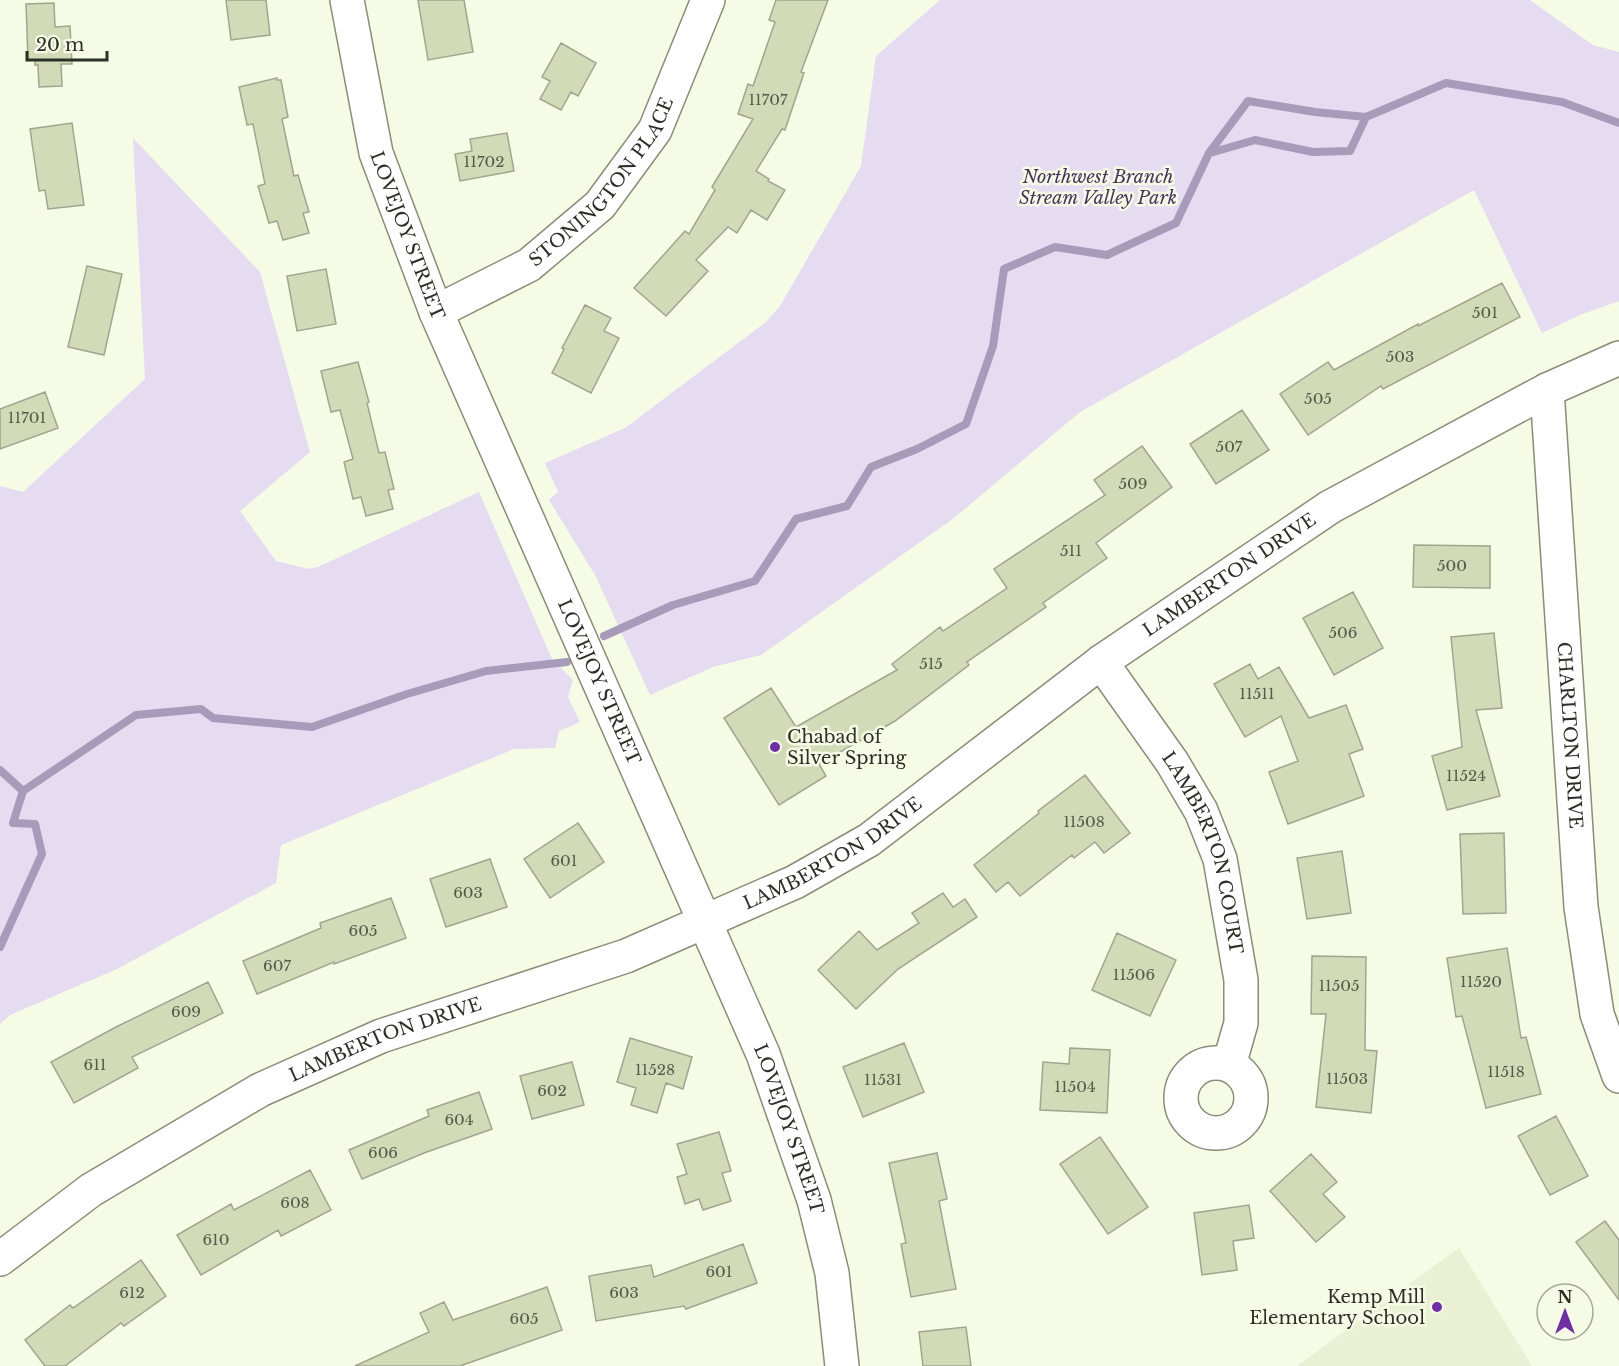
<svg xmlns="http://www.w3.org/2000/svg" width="1619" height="1366" viewBox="0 0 1619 1366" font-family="'Libre Baskerville',serif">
  <rect width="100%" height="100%" fill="#f5fbe4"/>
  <path fill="#eaf0d3" d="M1459 1248 1532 1366H1297Z"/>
  <path fill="#e5dcf2" d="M940 0H1530L1593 45 1619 52V301L1580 315 1542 333 1474 190 1080 412 954 518 761 655 713 667 650 695 595 575 549 500 558 492 545 463 625 428 766 322 780 306 861 166 876 56Z
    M133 138 260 272 310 452 240 511 276 561 309 569 318 567 479 492 552 659 573 680 568 697 580 722 559 731 555 748 514 749 281 845 276 883 117 969 10 1015 0 1024V486L23 492 145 379Z"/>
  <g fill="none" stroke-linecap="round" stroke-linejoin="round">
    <path stroke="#a89bba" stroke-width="8" d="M1210 153 1255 140 1313 152 1350 151 1366 117
      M604 636 673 605 755 581 796 519 847 506 871 467 917 449 966 424 993 346 1004 269 1055 247 1107 255 1176 223 1209 153 1248 101 1315 112 1366 117 1446 83 1562 102 1619 123
      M0 770 23 791 136 715 201 709 213 718 312 727 407 694 486 671 567 662
      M0 947 42 854 35 824 13 823 23 791"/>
  </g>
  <path fill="#d3dab8" stroke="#a0a590" stroke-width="1.5" d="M226 0H266L270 35 231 40Z
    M418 0H464L473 52 428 60Z
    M776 0H828L801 72 804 73 785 130 782 129 756 171 769 179 768 181 785 190 767 220 751 210 737 233 728 227 696 260 708 271 666 316 634 288 685 231 689 234 715 190 712 187 753 119 738 114 748 84 753 86 775 22 769 20Z
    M54 3 55 27 70 26 72 64H61L62 86 39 87 38 65H35V60H28L26 4Z
    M561 43 596 63 578 96 571 92 561 110 540 99 550 81 542 77Z
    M277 78V80H281L288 117 282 119 294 176 298 175 309 212 303 213 309 233 283 240 277 221 269 223 258 186 265 184 253 124 247 125 239 87Z
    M72 123 84 205 48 209 45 190 39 191 30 129Z
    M507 133 514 171 460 181 455 154 472 151 470 139Z
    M87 266 122 274 104 355 68 347Z
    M326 269 336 324 297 331 287 276Z
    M1502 283 1520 317 1383 389 1381 386 1308 435 1280 394 1328 362 1334 370 1418 324V326Z
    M585 305 611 318 604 331 619 338 591 393 552 373 564 349 562 348Z
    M358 362 369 402 367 403 379 453 385 452 394 489 388 490 393 509 366 516 361 497 353 499 344 462 353 459 340 410 331 412 321 371Z
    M45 392 58 428 0 449V409Z
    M1242 410 1269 450 1216 484 1190 444Z
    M1142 446 1172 487 1096 543 1107 558 1043 603 1046 607 967 662 969 665 895 721 819 764 826 776 779 805 724 718 771 688 796 727 897 670 892 664 940 627 943 631 1007 588 994 569 1105 495 1094 480Z
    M1414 545 1490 546V588L1413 587Z
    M1353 592 1383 648 1334 675 1303 618Z
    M1494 633 1502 708 1476 710 1500 796 1447 810 1432 756 1462 747 1451 637Z
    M1250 664 1258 679 1279 667 1309 718 1346 705 1363 749 1349 754 1364 796 1288 824 1269 772 1298 761 1281 716 1245 737 1214 684Z
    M1085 775 1130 833 1104 853 1095 842 1074 858 1072 855 1020 896 1008 882 996 892 974 865 1039 813 1038 811Z
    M578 823 604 862 550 898 524 859Z
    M1504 833 1506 913 1463 914 1460 834Z
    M1342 851 1351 913 1307 919 1297 858Z
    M490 859 507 907 446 927 430 879Z
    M943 893 953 907 965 899 977 917 898 969 856 1009 818 970 859 931 877 950 919 923 912 913Z
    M391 898 406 938 334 964V962L257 994 243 961 321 928 320 923Z
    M1117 933 1176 960 1150 1016 1092 990Z
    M1507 948 1521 1038 1526 1037 1541 1094 1486 1108 1462 1016 1456 1017 1447 958Z
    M1312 956 1366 957 1365 1050 1377 1051 1371 1113 1316 1107 1326 1014H1311Z
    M208 982 223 1013 132 1057 138 1068 74 1103 51 1062 116 1027Z
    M630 1038 692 1057 683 1089 666 1083 657 1113 631 1105 636 1088 617 1082Z
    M904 1043 924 1092 863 1117 843 1067Z
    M1070 1048 1110 1050 1107 1113 1040 1110 1043 1062 1069 1064Z
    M572 1062 584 1105 532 1119 520 1076Z
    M479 1092 492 1129 424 1153 362 1179 349 1150 429 1116 427 1110Z
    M1556 1116 1588 1176 1550 1195 1518 1136Z
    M719 1132 731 1171 722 1173 731 1201 703 1210 699 1199 685 1204 677 1177 687 1174 677 1144Z
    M1100 1137 1148 1207 1108 1234 1060 1164Z
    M937 1153 947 1199 939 1201 956 1289 911 1297 901 1244 906 1243 889 1163Z
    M1311 1154 1337 1182 1323 1194 1345 1217 1316 1242 1270 1191Z
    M310 1170 331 1210 281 1236 278 1230 201 1275 177 1235 231 1204 234 1210Z
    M1249 1205 1254 1238 1233 1241 1237 1270 1202 1275 1194 1213Z
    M1605 1221 1619 1240V1300L1576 1242Z
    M743 1244 757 1283 686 1309 684 1306 596 1321 589 1276 651 1265 654 1277Z
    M141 1260 166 1296 124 1326 121 1323 65 1366H45L25 1340 70 1305 73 1308Z
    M547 1287 562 1330 460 1366H355L429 1332 420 1313 444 1302 453 1320Z
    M966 1327 971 1366H923L919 1332Z"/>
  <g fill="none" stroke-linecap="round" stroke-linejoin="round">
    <g stroke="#898d79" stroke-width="36">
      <g id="minor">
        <path id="s1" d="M347 0 376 153 436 312 763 1054 814 1200 832 1273 842 1366"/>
        <path id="s2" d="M436 312 529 265 600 205 655 130 708 0"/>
        <path id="s3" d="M1547 390 1581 907 1597 1014 1619 1076"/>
        <path id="s4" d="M1101 662 1172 762 1201 811 1220 859 1241 980V1023L1229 1065"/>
        <circle cx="1216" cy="1098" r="35"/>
        <path id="s5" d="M0 1259 91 1190 260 1090 381 1036 626 956 795 882 869 840 1101 662 1330 507 1547 390 1619 358"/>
      </g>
    </g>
    <use href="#minor" stroke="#fff" stroke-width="33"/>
  </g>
  <g fill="#6e2fa5" stroke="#f5fbe4" stroke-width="2">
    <circle cx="775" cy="747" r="6"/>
    <circle cx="1437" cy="1307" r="6"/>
  </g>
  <g text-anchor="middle" stroke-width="5" stroke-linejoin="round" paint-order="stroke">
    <g font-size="15" fill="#565a4a">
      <text x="768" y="105">11707</text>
      <text x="484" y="167">11702</text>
      <text x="1485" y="318">501</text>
      <text x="1400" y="362">503</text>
      <text x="1318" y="404">505</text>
      <text x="27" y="423">11701</text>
      <text x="1229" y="452">507</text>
      <text x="1133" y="489">509</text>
      <text x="1071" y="556">511</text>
      <text x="1452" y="571">500</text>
      <text x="1343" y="638">506</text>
      <text x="931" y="669">515</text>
      <text x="1257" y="699">11511</text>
      <text x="1466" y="781">11524</text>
      <text x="1084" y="827">11508</text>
      <text x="564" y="866">601</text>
      <text x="468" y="898">603</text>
      <text x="363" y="936">605</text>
      <text x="277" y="971">607</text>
      <text x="1134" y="980">11506</text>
      <text x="1481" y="987">11520</text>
      <text x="1339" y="991">11505</text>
      <text x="186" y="1017">609</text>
      <text x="95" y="1070">611</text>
      <text x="655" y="1075">11528</text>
      <text x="1506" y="1077">11518</text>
      <text x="1347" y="1084">11503</text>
      <text x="883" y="1085">11531</text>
      <text x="1075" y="1092">11504</text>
      <text x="552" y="1096">602</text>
      <text x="459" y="1125">604</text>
      <text x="383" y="1158">606</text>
      <text x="295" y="1208">608</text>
      <text x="216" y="1245">610</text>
      <text x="719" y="1277">601</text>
      <text x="132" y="1298">612</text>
      <text x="624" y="1298">603</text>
      <text x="524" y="1324">605</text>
    </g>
    <g font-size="18" font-style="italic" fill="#48335f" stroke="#f5fbe4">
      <text x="1098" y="183">Northwest Branch<tspan x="1098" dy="21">Stream Valley Park</tspan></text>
    </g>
    <g font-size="18" fill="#2d2f26" stroke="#f5fbe4">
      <text dy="6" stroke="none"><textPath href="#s2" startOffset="216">STONINGTON PLACE</textPath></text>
      <text dy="6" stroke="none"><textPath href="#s1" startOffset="244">LOVEJOY STREET</textPath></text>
      <text dy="6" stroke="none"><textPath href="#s5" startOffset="1418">LAMBERTON DRIVE</textPath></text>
      <text dy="6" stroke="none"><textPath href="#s1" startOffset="730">LOVEJOY STREET</textPath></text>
      <text dy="6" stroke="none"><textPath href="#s3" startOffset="346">CHARLTON DRIVE</textPath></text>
      <text dy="6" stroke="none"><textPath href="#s5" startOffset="932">LAMBERTON DRIVE</textPath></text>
      <text dy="6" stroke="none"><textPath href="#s4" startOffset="220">LAMBERTON COURT</textPath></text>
      <text dy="6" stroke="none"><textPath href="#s5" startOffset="446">LAMBERTON DRIVE</textPath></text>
      <text dy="6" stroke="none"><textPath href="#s1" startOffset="1216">LOVEJOY STREET</textPath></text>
    </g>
    <g font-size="18" fill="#2d2f26" stroke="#f5fbe4" text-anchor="start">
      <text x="787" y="743">Chabad of<tspan x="787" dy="21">Silver Spring</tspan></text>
      <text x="1425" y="1303" text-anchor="end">Kemp Mill<tspan x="1425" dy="21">Elementary School</tspan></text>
    </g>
  </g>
  <g transform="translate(1565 1312)"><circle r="28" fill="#f5fbe4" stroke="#a5a998" stroke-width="1.5"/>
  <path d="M0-4.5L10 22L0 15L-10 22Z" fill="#6e2fa5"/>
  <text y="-9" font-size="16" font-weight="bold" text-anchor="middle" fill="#2d2f26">N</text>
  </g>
  <path d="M27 51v9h80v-9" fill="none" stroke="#2d2f26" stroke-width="3"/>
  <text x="36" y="51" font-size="18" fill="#2d2f26" stroke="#f5fbe4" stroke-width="4.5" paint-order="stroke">20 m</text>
</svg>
